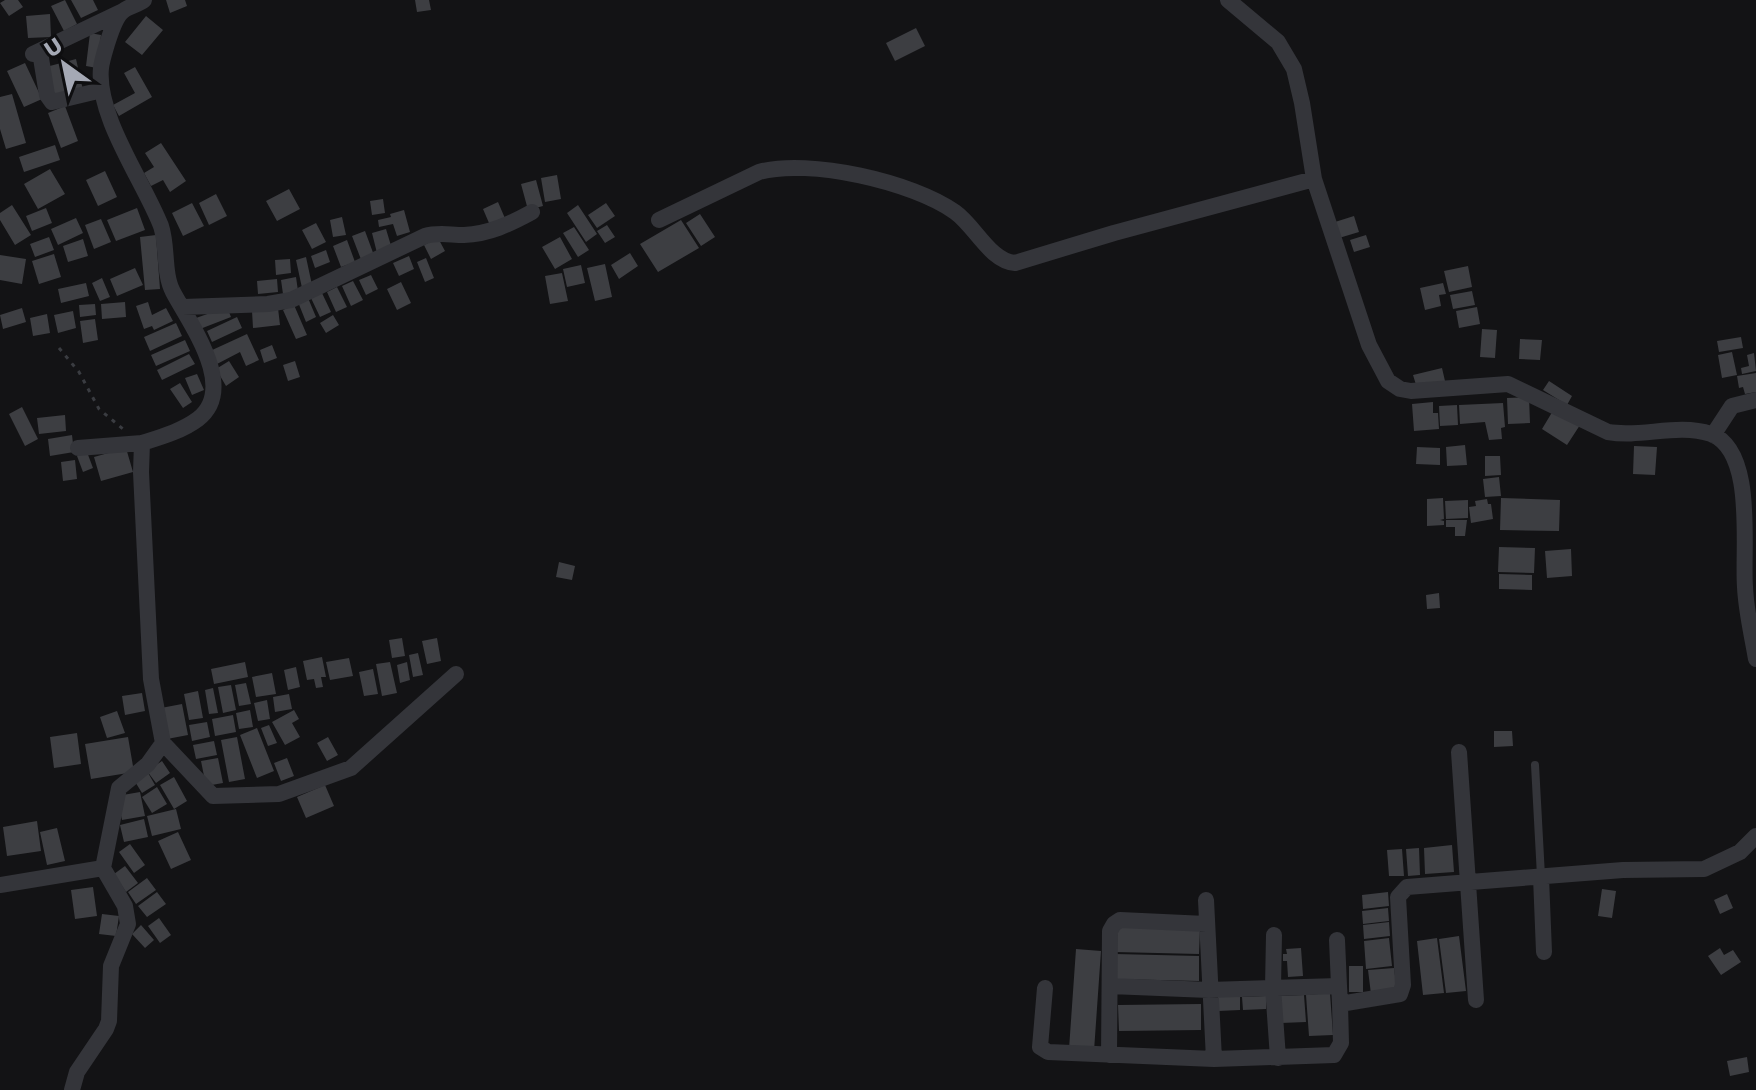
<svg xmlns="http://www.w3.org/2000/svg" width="1756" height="1090" viewBox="0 0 1756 1090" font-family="'Golos Text',sans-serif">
  <rect width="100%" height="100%" fill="#131315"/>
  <path fill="#3d3e42" d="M5 0H18L23 7 9 16 0 3Z
    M65 0 77 24 64 31 51 6Z
    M71 0H93L98 10 81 18Z
    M166 0H185L187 6 170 13Z
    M415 0H429L431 10 417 12Z
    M50 14 51 37 28 38 26 16Z
    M146 16 163 30 142 55 125 42Z
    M916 28 925 46 895 61 886 43Z
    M90 33 101 35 97 68 86 66Z
    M76 59 83 90 53 97 46 67Z
    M25 63 42 99 24 107 7 71Z
    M135 67 152 97 119 116 113 105 135 93 124 73Z
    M12 94 26 143 6 149 0 129V97Z
    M65 106 78 141 61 148 48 113Z
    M161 143 186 181 170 192 163 180 151 186 144 173 154 167 145 153Z
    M55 145 60 160 24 172 19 157Z
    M50 169 65 194 38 209 24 184Z
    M105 171 117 197 98 206 86 180Z
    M557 175 561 199 545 202 541 178Z
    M536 180 543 206 528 210 521 184Z
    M289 189 300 209 277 221 266 201Z
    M216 194 227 216 209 225 199 203Z
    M383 199 385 213 372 215 370 201Z
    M498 202 507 223 492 230 483 209Z
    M192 203 204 226 183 236 172 213Z
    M606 203 615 216 597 228 588 215Z
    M12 205 31 235 15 245 0 220V213Z
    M578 205 597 234 586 242 567 213Z
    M46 208 52 223 32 231 26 216Z
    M137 208 145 230 116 241 107 220Z
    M404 210 410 232 397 236 393 224 379 227 378 220 391 217 390 214Z
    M700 214 715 237 701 246 686 223Z
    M1354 216 1359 232 1339 238 1335 222Z
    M342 217 346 235 333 237 330 220Z
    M76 218 83 233 58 245 51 229Z
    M101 219 111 242 94 249 85 225Z
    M681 220 699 248 658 272 640 244Z
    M316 223 326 242 312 249 302 230Z
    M607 225 615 237 605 243 597 231Z
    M574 227 589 250 578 257 563 233Z
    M386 229 392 249 377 253 372 233Z
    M365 231 375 258 362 262 352 236Z
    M156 235 160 289 145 290 140 237Z
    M1366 235 1370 247 1354 252 1350 240Z
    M49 237 54 250 35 257 30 244Z
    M560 237 572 259 555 269 542 247Z
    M438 238 445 251 431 259 424 245Z
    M83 239 88 256 68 262 63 246Z
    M347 240 355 262 341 267 333 246Z
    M326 250 330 262 315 268 311 256Z
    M630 253 638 266 619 279 611 265Z
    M54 254 61 277 39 284 32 261Z
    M0 255 26 259 22 284 0 280Z
    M409 256 414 269 399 276 393 263Z
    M306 257 312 285 302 288 296 260Z
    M426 258 434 278 425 282 417 262Z
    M290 259 291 273 276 275 275 260Z
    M605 264 612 297 595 301 587 268Z
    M581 265 585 283 567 287 563 269Z
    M1468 266 1472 287 1449 292 1444 271Z
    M135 268 143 285 117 296 110 279Z
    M562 273 568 301 550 304 545 276Z
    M371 275 378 289 366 295 359 280Z
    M296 277 298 291 283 294 281 280Z
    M102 278 110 297 100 301 92 283Z
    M277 279 278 292 258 294 257 281Z
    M353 281 363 300 351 306 342 286Z
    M401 282 411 303 397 310 387 289Z
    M86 283 89 296 61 303 58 289Z
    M1443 283 1446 294 1439 295 1441 306 1425 310 1420 288Z
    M337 287 347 307 336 312 327 292Z
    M1472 291 1475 305 1453 309 1450 295Z
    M322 293 331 312 320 317 311 298Z
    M308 298 316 317 306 322 298 302Z
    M125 302 126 317 102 319 101 304Z
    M148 302 152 315 166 308 173 321 154 330 152 326 144 329 136 306Z
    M95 304 96 315 80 317 79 305Z
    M294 305 307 335 296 339 283 310Z
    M227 307 231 317 200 329 196 318Z
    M1477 307 1480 324 1459 328 1456 311Z
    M22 308 26 322 3 329 0 315Z
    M278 308 280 325 253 328 252 311Z
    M73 311 76 328 58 333 54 315Z
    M47 314 50 333 33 336 30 318Z
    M333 315 339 325 326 333 320 323Z
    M237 317 242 328 212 342 207 331Z
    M95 319 98 340 83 343 80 321Z
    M176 323 182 336 150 351 144 337Z
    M1482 329 1497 330 1495 358 1480 357Z
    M247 334 259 360 246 366 240 352 217 364 210 351Z
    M1741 337 1743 348 1719 352 1717 341Z
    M1520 339 1542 340 1540 360 1519 359Z
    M185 340 190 351 156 366 151 355Z
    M272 345 277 358 264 363 260 350Z
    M1732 352 1737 375 1722 378 1718 355Z
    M1754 353 1756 371 1742 374 1741 368 1749 366 1747 355Z
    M189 354 195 364 162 380 157 370Z
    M229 361 239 377 226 386 216 369Z
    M295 361 300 377 288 381 283 365Z
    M1442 368 1445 381 1417 388 1413 375Z
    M1756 373V392L1745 394 1743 387 1739 388 1737 376Z
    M197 374 204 390 192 395 185 378Z
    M1549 381 1572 396 1567 405 1543 390Z
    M180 383 192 402 183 408 170 389Z
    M1529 397 1530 423 1508 424 1507 398Z
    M1433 402V413H1438L1439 429 1414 431 1412 404Z
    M1503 403 1505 427 1501 428 1502 439 1489 440 1485 422 1460 424 1459 405Z
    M1457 405 1458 425 1440 426 1439 406Z
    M22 407 38 439 25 446 9 414Z
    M1554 409 1580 425 1567 445 1542 429Z
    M65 415 66 431 39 434 37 418Z
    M72 435 74 452 50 456 48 439Z
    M1465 445 1467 465 1447 466 1446 447Z
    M1634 446 1657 447 1655 475 1633 474Z
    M1417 447 1440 448V465L1416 464Z
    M126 448 133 472 101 481 94 457Z
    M87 452 93 468 83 472 77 456Z
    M1485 456H1500L1501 475 1485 476Z
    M75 460 77 479 63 481 61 462Z
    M1499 477 1501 496 1485 497 1483 479Z
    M1443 498 1444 519 1440 520 1444 521V525L1427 526V499Z
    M1501 498 1560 500 1559 531 1500 530Z
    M1487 499 1488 504H1491L1493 519 1471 523 1469 507 1476 506 1475 501Z
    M1468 500V518L1446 519 1445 501Z
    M1446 520H1467L1465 536H1455V527H1446Z
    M1499 547 1535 548 1534 573 1498 572Z
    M1571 549 1572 576 1547 578 1545 551Z
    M559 562 575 566 572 580 556 577Z
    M1499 574 1532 575V590L1499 589Z
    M1439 593 1440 608 1427 609 1426 595Z
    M402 638 405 656 392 658 389 640Z
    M437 638 441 661 427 664 422 641Z
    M418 653 423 675 413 677 409 655Z
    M322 657 326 677H321L323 687 316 688 314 679 307 680 303 661Z
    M349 658 353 676 330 680 326 662Z
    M245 662 248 677 214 684 211 669Z
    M390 662 397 693 382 696 376 664Z
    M407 662 410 680 400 683 397 665Z
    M296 667 300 687 288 690 284 670Z
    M373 669 378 694 364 696 359 672Z
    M272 673 276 694 256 697 252 677Z
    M246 683 251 704 239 706 235 685Z
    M231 685 236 710 223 713 218 687Z
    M213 688 218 713 209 714 205 690Z
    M198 691 203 718 189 720 184 694Z
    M142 693 145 711 125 715 122 696Z
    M289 694 292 709 275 712 273 697Z
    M267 700 270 719 258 721 254 703Z
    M182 704 188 735 167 739 161 708Z
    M250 710 253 727 239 729 236 713Z
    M294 710 299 719 292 723 300 737 285 745 272 722Z
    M117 711 125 733 107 738 100 717Z
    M233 715 236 732 215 736 212 719Z
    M207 722 210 737 192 741 189 725Z
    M269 725 277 743 268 746 261 728Z
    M257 728 274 771 257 778 240 735Z
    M1494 731H1512L1513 746 1494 747Z
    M77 733 81 764 54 768 50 737Z
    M128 737 134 772 91 779 85 744Z
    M237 737 245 779 229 782 221 740Z
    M328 737 338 755 327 761 317 743Z
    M214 741 217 755 196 759 193 745Z
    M218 758 223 783 206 786 201 761Z
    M287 758 294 776 281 781 274 763Z
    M162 761 170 773 156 783 147 771Z
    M147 771 155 785 142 793 134 780Z
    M174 777 187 801 174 809 160 785Z
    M325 785 334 806 306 818 297 797Z
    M157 787 167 804 152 813 142 797Z
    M140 792 145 816 122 820 117 796Z
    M176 809 181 829 152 836 147 816Z
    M144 819 148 837 124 842 120 825Z
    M37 821 41 851 7 856 3 827Z
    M57 828 65 861 47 865 40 832Z
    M178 832 191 860 171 869 158 841Z
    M130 844 145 865 134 873 119 852Z
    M1452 845 1454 872 1425 874 1424 848Z
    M1419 848 1420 875 1408 876 1406 849Z
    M1402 849 1404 876H1389L1387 850Z
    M125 866 138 883 126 892 114 874Z
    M147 878 156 890 136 904 128 892Z
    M93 887 97 916 75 919 71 890Z
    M1602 889 1616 891 1612 918 1598 916Z
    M157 892 166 904 147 917 138 906Z
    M1388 892 1389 906 1363 909 1362 895Z
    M1727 894 1733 908 1720 914 1714 900Z
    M1388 908 1389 921 1363 924 1362 911Z
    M102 914 119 916 116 936 99 934Z
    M159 918 171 935 160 943 148 926Z
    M1389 922 1390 936 1364 939 1363 925Z
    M141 925 154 940 145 948 132 934Z
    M1116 927 1200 929 1199 954 1115 952Z
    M1459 936 1466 991 1446 993 1439 939Z
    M1389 938 1392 966 1366 969 1364 941Z
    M1437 938 1444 993 1423 995 1417 941Z
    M1301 948 1303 976 1288 977 1287 961H1283V954H1287L1286 949Z
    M1720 948 1724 955 1733 950 1741 962 1721 975 1708 956Z
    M1076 949 1101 951 1094 1051 1069 1049Z
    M1115 954 1199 956V981L1115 979Z
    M1349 966H1363V992H1349Z
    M1394 968 1397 991 1371 994 1368 970Z
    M1330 993 1333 1035 1309 1036 1306 995Z
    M1304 995 1306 1022 1281 1023 1279 996Z
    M1240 996V1010L1218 1011V997Z
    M1266 996V1009L1243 1010 1242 997Z
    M1201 1004V1030L1119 1031 1118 1005Z
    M1747 1057 1749 1072 1730 1076 1727 1061Z"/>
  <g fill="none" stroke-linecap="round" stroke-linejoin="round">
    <path stroke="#3a3c41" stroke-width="3" stroke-dasharray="4 6" stroke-linecap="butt" d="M59 348 79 372 99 409 123 429"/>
    <path stroke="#34353a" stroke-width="8" d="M1535 765 1541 876"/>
    <path stroke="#34353a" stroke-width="16" d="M1228 0 1278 42 1294 69 1302 103 1314 179 1369 345 1388 381 1400 389 1411 391 1508 384 1608 432C1642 438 1677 423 1711 434 1756 451 1742 549 1745 587 1746 611 1752 635 1756 659
      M40 52 47 95 52 102 102 90
      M33 54 121 12
      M659 220 759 172C809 158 913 182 955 212 975 226 990 261 1015 263L1114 233 1314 179
      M183 307 268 304 291 300 425 236C438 232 450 235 464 235 489 234 510 224 532 212
      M1713 435 1732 406 1756 400
      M78 448 142 443
      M163 743 213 796 279 794 351 768 456 674
      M1459 752 1476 1000
      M103 868 119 788 148 764 163 743 151 679 141 472 142 443C161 437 182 431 198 419 238 388 190 324 173 292 163 273 168 247 161 226 144 182 96 116 101 68 102 60 105 51 107 44 110 35 115 17 123 11 129 6 138 5 144 0
      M1541 877 1544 952
      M0 885 103 868 125 906 128 924 111 966 109 1021 106 1029 77 1072 72 1090
      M1206 900 1214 1059
      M1274 935 1273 987 1278 1058
      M1337 940 1339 986
      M1110 986 1209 990 1339 986 1340 1004 1400 994 1403 985 1398 897 1407 887 1623 870 1704 869 1740 852 1756 836
      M1045 988 1040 1047 1048 1052 1214 1059 1334 1055 1341 1043 1340 1004
      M1109 1055 1110 931 1114 924 1120 920 1206 924"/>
  </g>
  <g transform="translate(64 64) rotate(327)" stroke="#0e0e10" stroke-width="6" paint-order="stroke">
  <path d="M0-6L14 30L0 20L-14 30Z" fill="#a5a9b5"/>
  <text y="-12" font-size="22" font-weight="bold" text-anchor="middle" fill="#a5a9b5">U</text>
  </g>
</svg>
